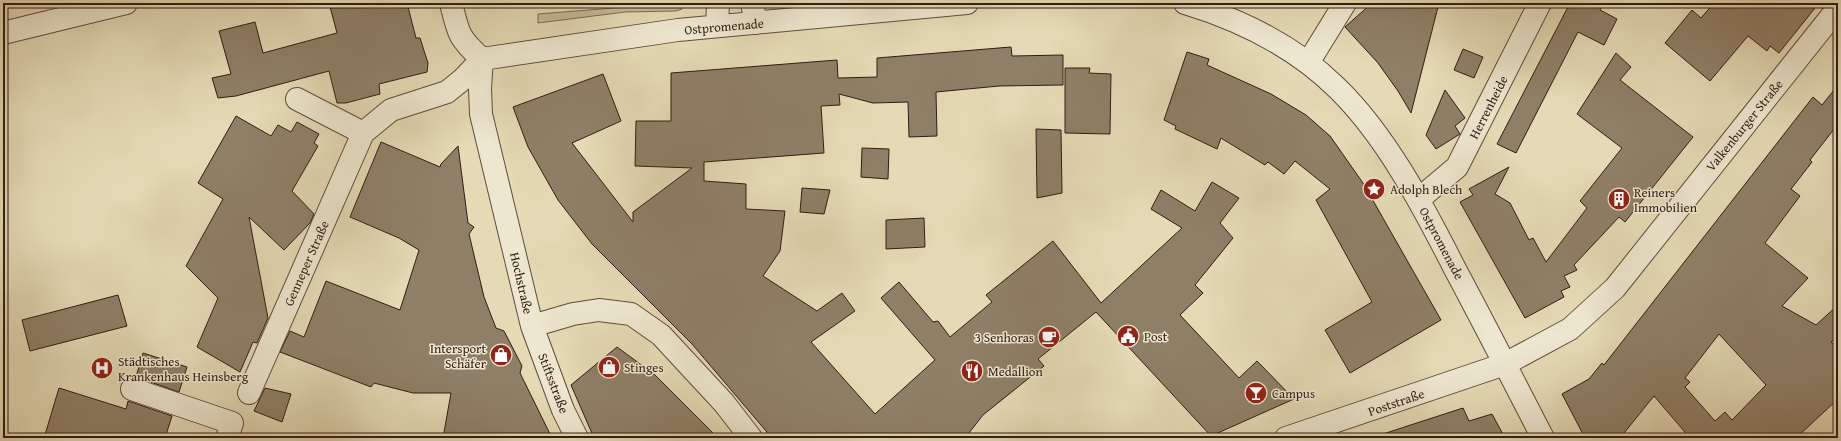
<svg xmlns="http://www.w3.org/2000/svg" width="1841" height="441" viewBox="0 0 1841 441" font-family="'Gentium Book Plus',serif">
  <rect width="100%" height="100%" fill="#e4dab5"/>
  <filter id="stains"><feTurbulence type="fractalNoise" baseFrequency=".005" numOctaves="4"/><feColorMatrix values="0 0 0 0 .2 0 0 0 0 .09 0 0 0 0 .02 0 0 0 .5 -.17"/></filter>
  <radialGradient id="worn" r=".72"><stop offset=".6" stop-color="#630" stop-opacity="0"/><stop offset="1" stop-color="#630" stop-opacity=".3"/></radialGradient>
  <path fill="#c6ba99" stroke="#7c6b56" d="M677 3H682V9L676 11 625 12 538 23V14Z"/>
  <path fill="#8f7f67" stroke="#321c13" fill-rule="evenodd" d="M329 3H407L416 38H420L428 63 427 72 379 84 380 94 346 103H337L329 71 236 96 218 98 212 78 231 74 219 31 255 22 263 53 337 33Z
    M1372 3H1439L1411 113 1398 91 1378 63 1345 27Z
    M1570 3H1604L1600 10 1617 19 1604 45 1578 32 1516 153 1497 144Z
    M1714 3H1819L1779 53 1770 46 1767 51 1748 36 1710 81 1665 43 1692 10 1701 18Z
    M1011 47 1012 56 1063 55V85L999 86 936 92 937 136 909 137 908 102 873 103 839 94 840 105 821 106 824 153 704 162V181L746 184V209L785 211 780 251 763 276 817 311 842 293 855 311 811 342 875 414 935 360 881 298 899 282 933 322 938 321 950 337 992 302 986 295 1053 241 1101 303 1182 228 1151 209 1161 190 1195 211 1212 182 1239 198 1220 223 1233 238 1195 285 1203 293 1180 315 1239 378 1257 361 1294 399 1211 436 1096 312 1038 359 1044 366 983 415 965 438H772L692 344 592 244 558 200 528 147 513 107 603 74 621 121 572 143 633 222V212L692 168 635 166 636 121H671V73L837 60 838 78 877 77V58Z
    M1463 49 1483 57 1474 78 1454 70Z
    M1187 52 1209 59 1207 65 1271 94 1306 115 1330 136 1363 183 1441 320 1350 373 1325 330 1372 302 1316 200 1330 189 1295 161 1284 174 1268 162 1265 165 1221 138 1217 149 1175 129 1176 126 1164 120Z
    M1616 53 1631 67 1620 80 1693 137 1625 222 1619 217 1574 265 1577 270 1564 276 1570 287 1561 291 1564 297 1525 318 1460 202 1473 195 1469 189 1509 167 1495 194 1510 203 1529 240 1533 238 1546 262 1587 208 1580 201 1622 148 1577 114Z
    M1065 68H1090L1089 73 1111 74 1110 134 1065 133Z
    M1838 85V124L1810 160 1812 162 1791 189 1800 196 1765 243 1808 278 1782 306 1816 325 1838 305V336L1831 342 1838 350V399L1796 438H1690L1654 396 1620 438H1585L1562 394 1589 379 1602 363 1604 365 1813 97 1822 105ZM1719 334 1766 385 1732 420 1725 412 1715 421 1685 387 1690 382 1685 378Z
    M1445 90 1465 118 1455 126 1460 134 1436 149 1426 135Z
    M236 116 271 136 278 125 291 132 297 122 319 134 314 143 318 146 292 191 314 214 310 223 284 250 249 217 268 318 257 343 253 342 240 372 197 347 218 298 186 266 223 199 198 183Z
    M1036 129 1061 130 1062 193 1037 198Z
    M381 142 440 167 441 164 458 146 468 223 474 227 469 234 484 297 496 328 504 331 522 366 520 373 552 438H443L451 393H413L374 383 371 387 280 352 290 331 304 337 326 281 400 310 419 250 399 238 350 217Z
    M862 148 889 149 888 179 861 177Z
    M802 188 830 190 824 214 800 212Z
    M924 218 925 247 886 249V220Z
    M118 295 127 326 30 351 22 320Z
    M617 347 655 375 718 438H594L571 385Z
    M143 353 187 367 179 392 136 377Z
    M59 388 126 409 128 401 172 416 165 438H44Z
    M265 388 291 394 282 422 254 411Z
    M1463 408 1469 421 1492 414 1505 438H1384L1383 434Z"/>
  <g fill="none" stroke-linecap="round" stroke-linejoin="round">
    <g stroke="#5e4c3c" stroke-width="24">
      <path id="minor" d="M451 3C458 32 458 38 482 59
        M752 3 756 23
        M1185 3C1241 20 1294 46 1336 87 1386 135 1424 208 1455 269 1485 325 1514 382 1543 438
        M717 26 718 3
        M3 33 126 3
        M482 59 678 30 967 3
        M482 59 480 88 481 114 532 326 563 410 577 438
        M1308 63 1345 3
        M297 99 363 133
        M1419 199 1457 167 1540 3
        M532 326 573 314 599 310 631 314 661 335 724 403 751 438
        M132 389 232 423 227 438
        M249 393 363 133 391 110 447 92 463 79 482 59
        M1286 438 1505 364 1570 329 1615 288 1838 8"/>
    </g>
    <use href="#minor" stroke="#ede7cf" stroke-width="22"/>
  </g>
  <defs>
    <g id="sight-disc" transform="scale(1.15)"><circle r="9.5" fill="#8f2418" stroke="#ede7cf"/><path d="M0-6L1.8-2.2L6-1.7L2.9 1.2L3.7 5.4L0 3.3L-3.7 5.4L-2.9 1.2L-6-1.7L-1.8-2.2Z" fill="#fff"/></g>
    <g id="building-disc" transform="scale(1.15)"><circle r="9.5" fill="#8f2418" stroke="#ede7cf"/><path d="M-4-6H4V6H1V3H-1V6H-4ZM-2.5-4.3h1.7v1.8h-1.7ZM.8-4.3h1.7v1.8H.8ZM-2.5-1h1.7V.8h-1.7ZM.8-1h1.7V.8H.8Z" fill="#fff"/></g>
    <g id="civic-disc" transform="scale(1.15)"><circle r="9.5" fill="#8f2418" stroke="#ede7cf"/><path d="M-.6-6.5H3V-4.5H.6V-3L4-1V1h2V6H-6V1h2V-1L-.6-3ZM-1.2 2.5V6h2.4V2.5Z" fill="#fff"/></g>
    <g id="cafe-disc" transform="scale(1.15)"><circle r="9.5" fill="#8f2418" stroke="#ede7cf"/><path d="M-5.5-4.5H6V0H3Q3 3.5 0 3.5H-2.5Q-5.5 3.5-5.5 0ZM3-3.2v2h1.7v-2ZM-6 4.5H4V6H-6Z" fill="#fff"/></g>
    <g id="shop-disc" transform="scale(1.15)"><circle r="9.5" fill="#8f2418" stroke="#ede7cf"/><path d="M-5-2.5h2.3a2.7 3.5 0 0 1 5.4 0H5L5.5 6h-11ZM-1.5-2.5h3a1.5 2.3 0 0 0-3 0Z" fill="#fff"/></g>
    <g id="hospital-disc" transform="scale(1.15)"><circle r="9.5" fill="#8f2418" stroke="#ede7cf"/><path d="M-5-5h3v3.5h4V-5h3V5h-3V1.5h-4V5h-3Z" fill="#fff"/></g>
    <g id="restaurant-disc" transform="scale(1.15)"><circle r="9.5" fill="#8f2418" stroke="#ede7cf"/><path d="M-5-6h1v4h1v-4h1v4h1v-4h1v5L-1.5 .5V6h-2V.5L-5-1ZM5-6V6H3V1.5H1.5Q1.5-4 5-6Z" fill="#fff"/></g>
    <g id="bar-disc" transform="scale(1.15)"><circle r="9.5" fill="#8f2418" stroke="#ede7cf"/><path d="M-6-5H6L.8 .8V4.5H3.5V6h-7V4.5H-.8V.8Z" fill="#fff"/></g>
  </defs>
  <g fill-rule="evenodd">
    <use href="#sight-disc" x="1374" y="189"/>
    <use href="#building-disc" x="1619" y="199"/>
    <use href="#civic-disc" x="1128" y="336"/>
    <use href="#cafe-disc" x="1049" y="337"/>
    <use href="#shop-disc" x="501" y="355"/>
    <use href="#shop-disc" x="609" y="367"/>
    <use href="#hospital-disc" x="102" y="368"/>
    <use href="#restaurant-disc" x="972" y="371"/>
    <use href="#bar-disc" x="1256" y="393"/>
  </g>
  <g text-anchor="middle" stroke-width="3" stroke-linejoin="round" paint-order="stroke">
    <g font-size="13" fill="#321c13" stroke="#ede7cf">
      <text transform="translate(724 26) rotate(-5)" y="5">Ostpromenade</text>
      <text transform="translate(1488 107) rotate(-63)" y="5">Herrenheide</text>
      <text transform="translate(1744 125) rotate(-51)" y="5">Valkenburger Straße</text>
      <text transform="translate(1442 243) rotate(62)" y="5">Ostpromenade</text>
      <text transform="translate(306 263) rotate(-66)" y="5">Genneper Straße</text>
      <text transform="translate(522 283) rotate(77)" y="5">Hochstraße</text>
      <text transform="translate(554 383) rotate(69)" y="5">Stiftsstraße</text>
      <text transform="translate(1396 402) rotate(-19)" y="5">Poststraße</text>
    </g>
    <g font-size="13" fill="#321c13" stroke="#ede7cf" text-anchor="start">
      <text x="1390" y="194">Adolph Blech</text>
      <text x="1634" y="197">Reiners<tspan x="1634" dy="15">Immobilien</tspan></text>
      <text x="1144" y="341">Post</text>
      <text x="1034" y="342" text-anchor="end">3 Senhoras</text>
      <text x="486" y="353" text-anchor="end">Intersport<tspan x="486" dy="15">Schäfer</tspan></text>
      <text x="118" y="366">Städtisches<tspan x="118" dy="15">Krankenhaus Heinsberg</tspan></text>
      <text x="624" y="372">Stinges</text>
      <text x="988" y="376">Medallion</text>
      <text x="1272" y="398">Campus</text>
    </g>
  </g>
  <rect width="1841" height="441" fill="none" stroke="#e4dab5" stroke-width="16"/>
  <rect x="4" y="4" width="1833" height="433" fill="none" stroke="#321c13" stroke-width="2"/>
  <rect x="8" y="8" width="1825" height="425" fill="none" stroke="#321c13"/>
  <rect width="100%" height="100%" filter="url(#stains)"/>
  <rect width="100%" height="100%" fill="url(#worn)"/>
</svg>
